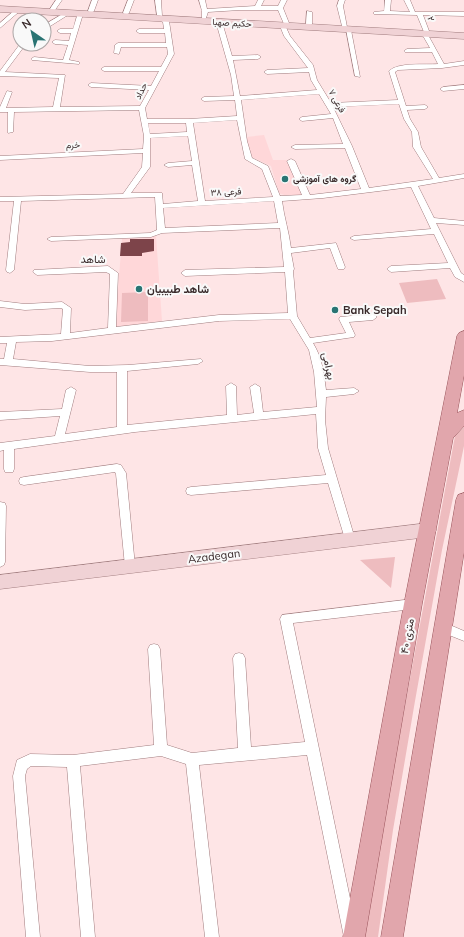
<svg xmlns="http://www.w3.org/2000/svg" width="464" height="937" viewBox="0 0 464 937" font-family="Mulish,Vazirmatn,sans-serif">
  <rect width="100%" height="100%" fill="#fee5e6"/>
  <path fill="#ffd7d9" d="M264 135 273 160H287L302 195 287 196 279 193 271 166 252 157 246 137Z
    M156 236 162 321 115 327 122 239Z"/>
  <path fill="#eebcbf" d="M437 279 446 299 407 303 399 283Z
    M148 292V321L121 322 122 293Z
    M464 427V446L442 550 415 701 393 830 378 937H362L455 436Z
    M395 557 391 588 360 560Z"/>
  <path fill="#7d444a" d="M130 239H154V251L142 253V256H120L121 243 130 242Z"/>
  <g fill="none" stroke-linecap="round" stroke-linejoin="round">
    <g stroke="#a07c7e" stroke-width="1">
      <path id="street" d="M56 0H62L55 10H51L50 9Z
        M92 0H98L94 11 91 13 88 11Z
        M128 0H134L129 13 126 15 123 13Z
        M155 0H161L162 16 157 15Z
        M199 0H205L207 9 255 6 258 0H264L261 6H278L281 0H287L283 8 289 23 284 24 278 10H240L208 12 206 18H202V11Z
        M339 0H345L343 6 347 27 342 26 337 6Z
        M385 0H391L390 11 410 12 404 0H410L415 12H464V16L423 15 429 31 427 33 444 64 464 61V65L442 68 398 70 395 72 406 106 425 105 428 107 425 109 407 110 410 119 418 132 421 147 439 178 464 174V178L418 186 434 218 464 221V225L436 223 461 273 464 275V282L455 277 450 268 391 272 387 269 391 266 448 263 434 234 354 240 350 238 354 236 431 229 411 187 323 198 282 201C284 217 289 232 291 248L336 243 345 267 344 269H338L330 248 291 253 294 269 293 271 297 316 310 338 346 333 339 319 340 317 373 314 377 317 373 320 349 322 355 335 354 337 313 343C322 357 324 374 326 390L354 388 359 391 354 394 326 397 325 420 328 448 355 539 354 542 350 543 346 542 345 539 328 483 191 495 187 494 186 491 187 488 191 487 326 475 318 448 316 414 135 432 14 449V469L13 472H5L4 469V450L0 451V443L55 436 60 416 0 420V412L62 409 66 390 71 387 76 390 65 434 117 427V372H90L0 365V359H4L7 343H0V337L61 334 63 309 61 308 25 310 0 307V301L25 304 62 302 71 308 70 333 108 328 110 274 106 272 37 275 33 272 34 270 108 266 118 273 116 327 219 315 288 313 285 272 185 276 181 273 185 270 284 267 280 228 162 233 151 237 51 241 47 239 51 237 150 233 157 230 155 197 21 201 14 270 10 273 7 272 6 270 14 201H0V197L123 194 142 167 143 153 0 160V156L143 149 144 136 139 110 14 112 13 132 8 133V112H0V107L7 91 12 92 6 108 53 107 59 78 0 76V71L20 44H26L5 72 65 75 60 107 140 106 149 90 91 87 88 85 91 83 151 86 159 71H104L101 69 104 67H161L168 54 167 47H121L119 54 114 53 115 45 118 43H166L165 33H139L136 31 139 29H164L163 22 158 19 163 18 169 21 174 54 145 108 147 119H189L237 116 235 100 204 101 201 99 204 97 234 96 231 75 216 22 219 20 222 22 232 56 258 55 261 57 258 59 233 60 240 96 317 90 311 80 309 72 267 74 264 72 267 70 308 68 284 36 280 26 283 24 285 25 290 36 313 65 317 80 331 103 398 100 389 71C398 62 425 65 438 64L432 52H405L404 51 407 49 430 48 422 34 424 32 417 15 374 14V12L384 11ZM319 94 331 114 302 117 299 119 302 121 333 118 343 144 295 145 291 147 295 149 345 148 361 189 310 195 295 161 291 159 287 161 302 195 280 196 268 166 252 158 247 141 241 100ZM399 104 404 119 412 132 413 147 433 179 369 188 352 146 333 107ZM237 120 245 159 262 169 273 197 205 201 193 123ZM148 123H186L187 132 150 134ZM188 136 192 161 168 163 164 165 168 167 192 165 198 201 163 204 162 193H131L150 167V138ZM274 201 278 223 165 228 163 208ZM290 319 309 350 314 372 317 407 263 412 260 387 255 384 250 387 254 413 237 415 236 386 231 383 226 386 227 415 127 425V371L198 364 203 361 201 359 128 365 90 366 13 359 16 342 52 341 219 321Z
        M16 9 21 10 0 28V23Z
        M307 11 312 12V24L309 26 306 24Z
        M66 12 71 13 44 30V25Z
        M78 13 83 14 69 60 79 62V64L32 60 31 59 34 57 63 60 68 45 55 44 52 42 55 40 69 41 71 33H60L57 31 60 29H73Z
        M346 29 351 30 360 77 355 76Z
        M464 85V89L443 91 440 89 443 87Z
        M117 464 121 465 126 473 135 566 134 569 130 571 126 569 125 566 116 474 115 472 24 485 20 484 19 481 20 478 24 477Z
        M0 502 5 503 6 506 5 562 4 565 0 567Z
        M413 599 417 600 419 604 417 608 413 609 293 623 358 937H344L307 755 199 765 219 937H205L186 764 161 756 80 766 95 937H81L67 767 31 766 27 769 25 776 40 937H26L13 776 17 760 30 754 73 755 154 745 148 649 150 645 154 644 158 645 160 649 167 745 192 753 238 748 233 658 235 654 239 653 243 654 245 658 251 747 305 742 280 619 282 615Z
        M443 622 464 631V641L439 631 437 627 439 623Z"/>
    </g>
    <g stroke="#a07c7e" stroke-width="1">
      <path id="secondary" d="M0 6 464 33V39L0 12Z
        M428 523 434 525 436 530 434 535 428 537 0 589V575Z"/>
    </g>
    <g stroke="#99535a" stroke-width="1">
      <path id="primary" d="M464 331V375L457 413 464 410V426L453 438 422 604 365 937H343L404 604 457 336 459 333Z
        M464 493V552L403 937H381L456 500 458 495Z"/>
    </g>
    <use href="#street" fill="#fff" fill-rule="evenodd"/>
    <use href="#secondary" fill="#f0d2d5" fill-rule="evenodd"/>
    <use href="#primary" fill="#e1a6ac" fill-rule="evenodd"/>
  </g>
  <g fill="#297473" stroke="#f9f9f9" stroke-width="1.5">
    <circle cx="285" cy="179" r="4"/>
    <circle cx="139" cy="289" r="4"/>
    <circle cx="335" cy="310" r="4"/>
  </g>
  <g text-anchor="middle" stroke-width="4" stroke-linejoin="round" paint-order="stroke">
    <g font-size="9" fill="#38292a" stroke="#f9f9f9">
      <text transform="translate(431 19) rotate(69)" y="3">۲</text>
      <text transform="translate(232 23) rotate(3)" y="3">حکیم صهبا</text>
      <text transform="translate(141 91) rotate(-64)" y="3">حداد</text>
      <text transform="translate(337 101) rotate(61)" y="3">فرعی ۷</text>
      <text transform="translate(73 145) rotate(-3)" y="3">خرم</text>
      <text transform="translate(226 192) rotate(-3)" y="3">فرعی ۳۸</text>
    </g>
    <g font-size="9" font-weight="bold" fill="#38292a" stroke="#f9f9f9" text-anchor="start">
      <text x="293" y="182">گروه های آموزشی</text>
    </g>
    <g font-size="11" fill="#38292a" stroke="#f9f9f9">
      <text transform="translate(93 259) rotate(1)" y="4">شاهد</text>
      <text transform="translate(329 366) rotate(78)" y="4">بهرامی</text>
      <text transform="translate(214 556) rotate(-7)" y="4">Azadegan</text>
      <text transform="translate(407 636) rotate(-80)" y="4">۴۰ متری</text>
    </g>
    <g font-size="11" font-weight="bold" fill="#38292a" stroke="#f9f9f9" text-anchor="start">
      <text x="147" y="293">شاهد طبیبیان</text>
      <text x="343" y="314">Bank Sepah</text>
    </g>
  </g>
  <g transform="translate(32 32) rotate(326)"><circle r="19" fill="#f9f9f9" stroke="#aca6a6"/>
  <path d="M0-3L7 15L0 10L-7 15Z" fill="#297473"/>
  <text y="-6" font-size="11" font-weight="bold" text-anchor="middle" fill="#38292a">N</text>
  </g>
</svg>
